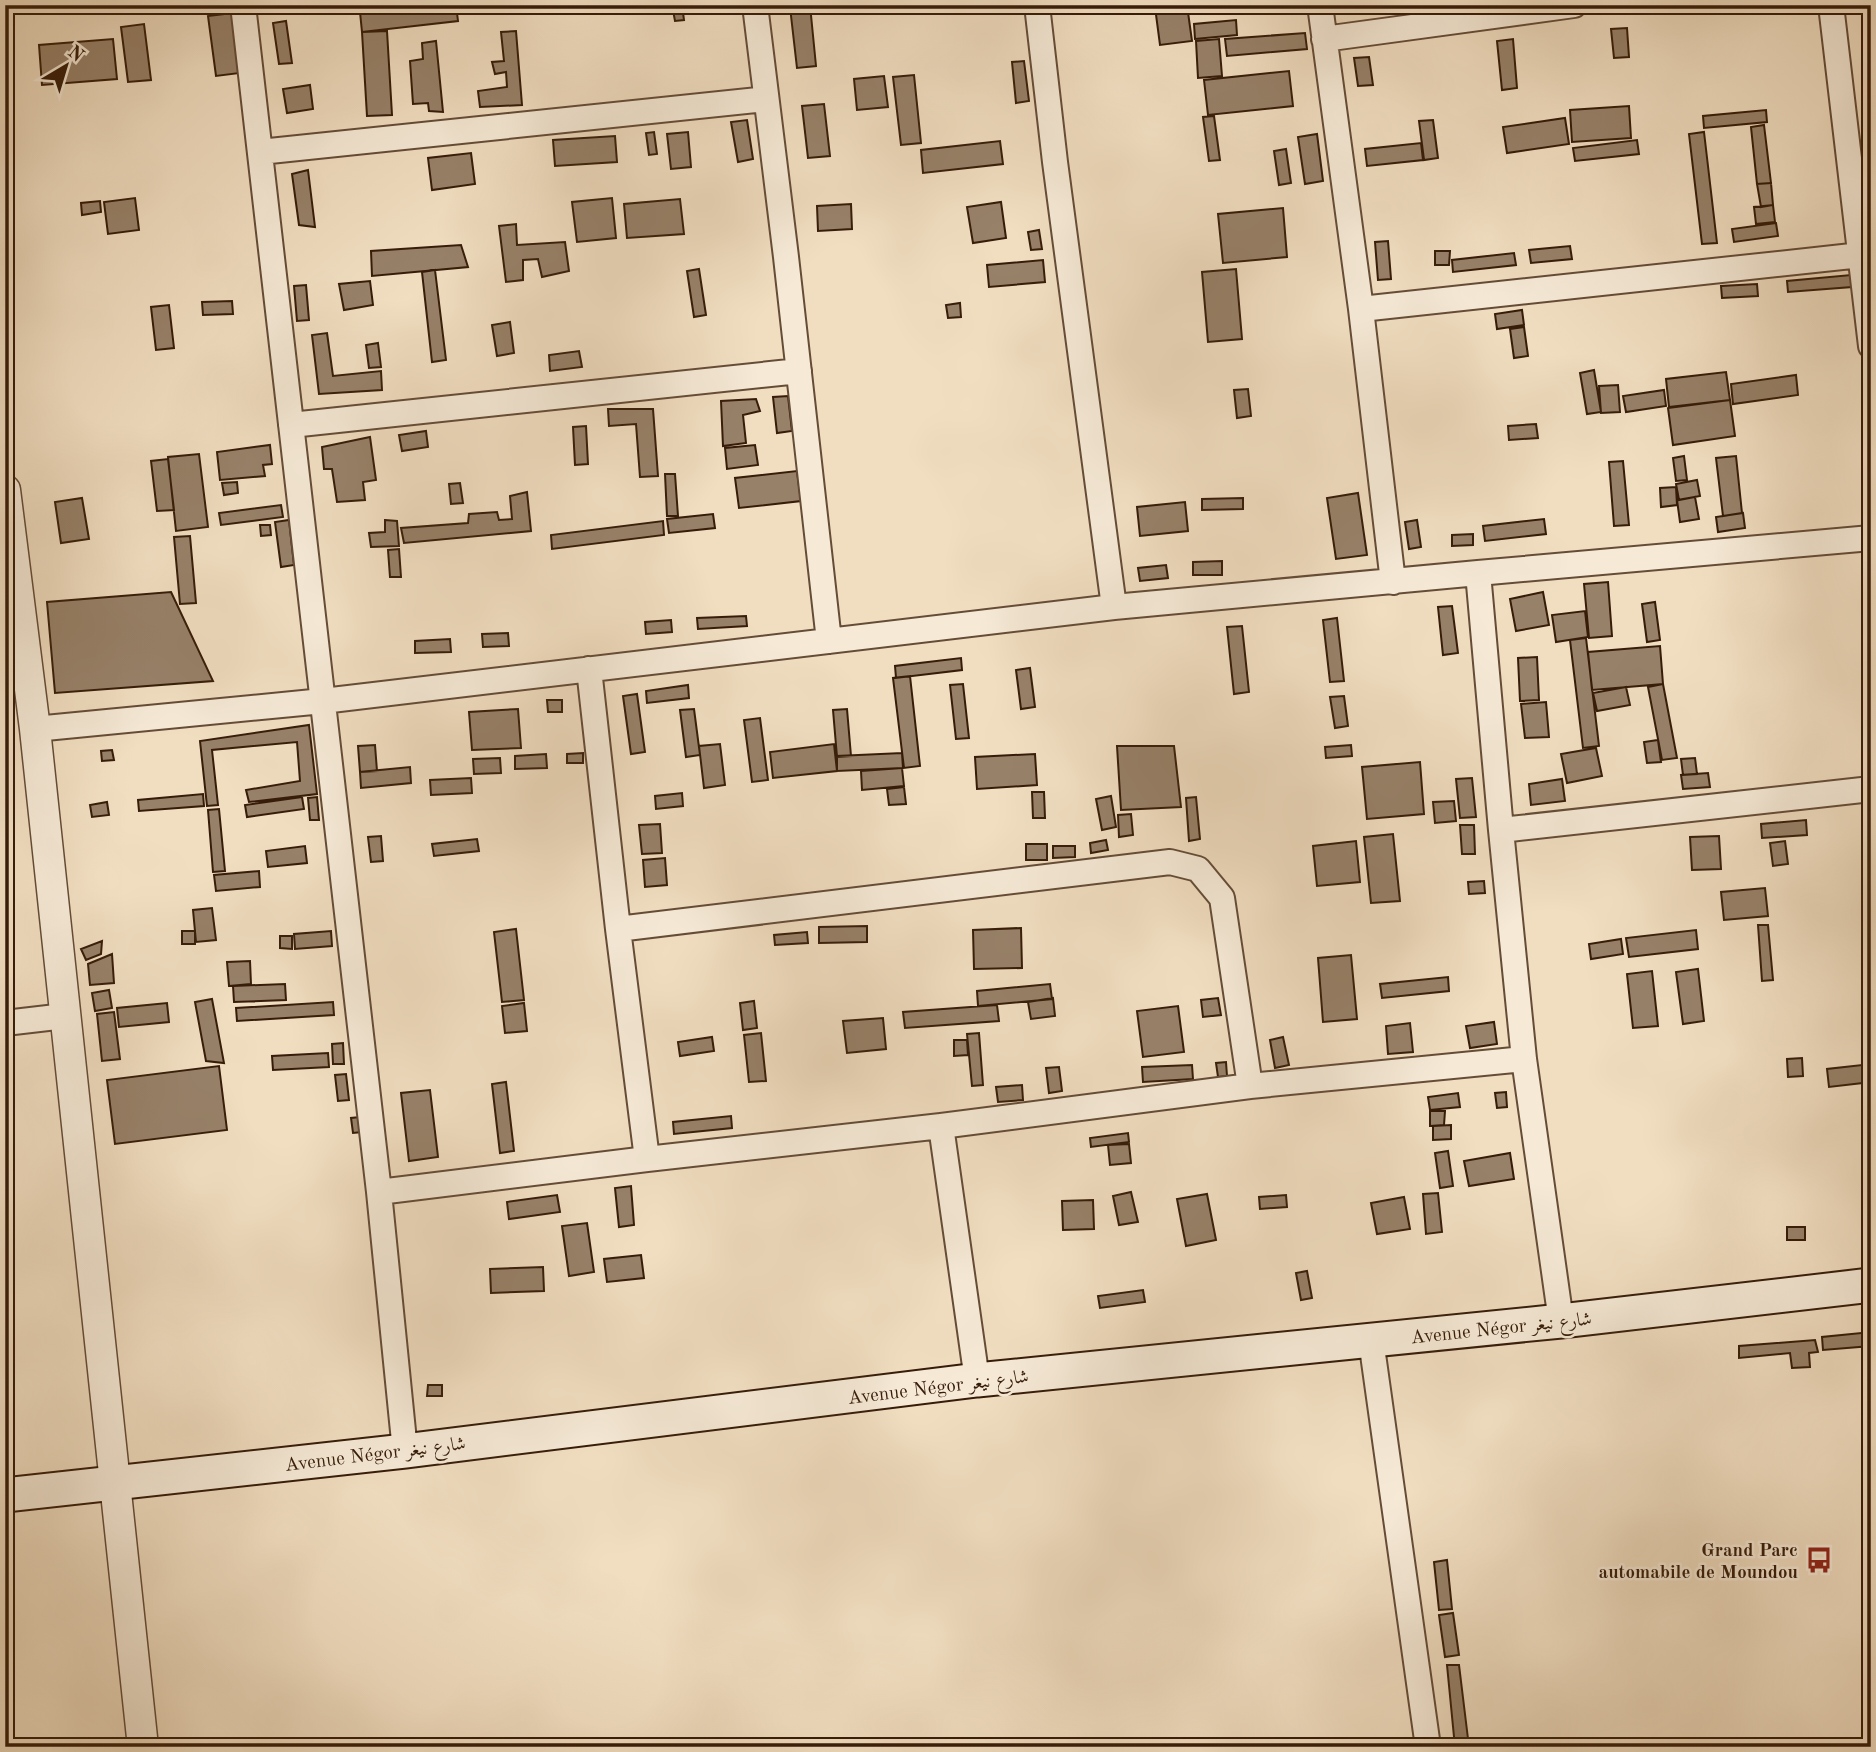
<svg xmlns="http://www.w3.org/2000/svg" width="1876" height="1752" viewBox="0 0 1876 1752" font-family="'Old Standard TT',Amiri,serif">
  <rect width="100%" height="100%" fill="#f1dec1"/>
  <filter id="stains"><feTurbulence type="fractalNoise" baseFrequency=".00286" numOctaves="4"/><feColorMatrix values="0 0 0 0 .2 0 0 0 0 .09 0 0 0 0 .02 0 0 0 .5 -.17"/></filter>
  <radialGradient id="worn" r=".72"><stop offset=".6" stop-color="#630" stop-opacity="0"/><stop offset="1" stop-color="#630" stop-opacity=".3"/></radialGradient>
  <path fill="#978169" stroke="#361c09" stroke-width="2" d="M416 5H456L458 21 362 32 360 12Z
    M672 5H682L684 20 675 21Z
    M810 5 816 66 797 68 790 7Z
    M1170 5H1187L1192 41 1160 45 1155 7Z
    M233 13 240 73 216 76 208 16Z
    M1236 20 1237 35 1195 39 1194 24Z
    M286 21 292 63 279 64 273 23Z
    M144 24 151 80 128 82 121 27Z
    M1627 28 1629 57 1614 58 1611 29Z
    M387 31 392 115 367 116 362 32Z
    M516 31 522 105 480 107 478 91 507 87 506 72 495 74 492 62 504 61 501 32Z
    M1305 33 1307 49 1227 56 1225 39Z
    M113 39 117 79 42 85 39 45Z
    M1219 39 1222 76 1198 78 1196 41Z
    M1513 39 1517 88 1502 90 1497 41Z
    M436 41 443 112 429 111 428 103 413 104 410 61 423 59 422 43Z
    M1369 57 1373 85 1358 86 1354 58Z
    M1024 61 1029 101 1016 103 1012 62Z
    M1289 71 1293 106 1208 115 1204 80Z
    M914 75 921 143 901 145 893 77Z
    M884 76 888 107 857 110 854 79Z
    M310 85 313 109 287 113 283 89Z
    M824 104 830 156 808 158 802 106Z
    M1629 106 1631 138 1572 142 1570 110Z
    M1766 110 1767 122 1704 128 1703 116Z
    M1214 116 1220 160 1209 161 1203 117Z
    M1565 118 1569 144 1507 153 1503 127Z
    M747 120 753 159 738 162 731 122Z
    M1433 120 1438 158 1424 160 1419 121Z
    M1764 125 1771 183 1757 184 1751 127Z
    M654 132 657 154 649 155 646 133Z
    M688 132 691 167 671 169 667 134Z
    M1704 132 1717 243 1702 244 1689 134Z
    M1317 134 1323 181 1305 184 1298 137Z
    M615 136 617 162 555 166 553 140Z
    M1637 140 1639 154 1575 161 1573 148Z
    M1000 141 1003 164 923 173 921 150Z
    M1421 143 1423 160 1367 166 1365 149Z
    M1286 149 1291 183 1279 185 1274 151Z
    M471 153 475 184 432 190 428 158Z
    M308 170 315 227 299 225 292 174Z
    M1771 183 1773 205 1761 207 1757 184Z
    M135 198 139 230 108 234 104 202Z
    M612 198 616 238 577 242 572 202Z
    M680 199 684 234 627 238 624 204Z
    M100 201 101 212 82 215 81 203Z
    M1001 202 1006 238 973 243 967 207Z
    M851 204 852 229 818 231 817 206Z
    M1773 205 1775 222 1756 224 1754 207Z
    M1283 208 1287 257 1223 263 1218 214Z
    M1776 223 1778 236 1734 242 1732 229Z
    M516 224 517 245 565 242 569 271 542 277 538 259 523 260V280L506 282 499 226Z
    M1039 230 1042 249 1031 250 1028 232Z
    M1388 241 1391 279 1378 280 1375 242Z
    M461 245 468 267 372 276 371 251Z
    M1570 246 1572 259 1531 263 1529 250Z
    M1435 251H1450L1449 265H1435Z
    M1514 253 1516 265 1453 272 1452 260Z
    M1043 260 1045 282 989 287 987 265Z
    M699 269 706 315 694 317 687 271Z
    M1236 269 1242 339 1208 342 1202 272Z
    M435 270 446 360 432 362 422 272Z
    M1851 275 1852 287 1788 292 1787 281Z
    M370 281 373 305 344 310 339 284Z
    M1757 284 1758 296 1722 298 1721 286Z
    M306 285 309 320 297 321 294 286Z
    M232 301 233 314 203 315 202 302Z
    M960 303 961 317 948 318 946 305Z
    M169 305 174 348 156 350 151 307Z
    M1522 310 1524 325 1497 329 1495 314Z
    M510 322 514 353 497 356 492 325Z
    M1524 327 1528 356 1514 358 1510 329Z
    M327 333 333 376 381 371 382 390 319 394 312 335Z
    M378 343 381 367 369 368 366 345Z
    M579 351 582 367 550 371 549 355Z
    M1594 370 1601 412 1587 414 1580 373Z
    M1726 372 1730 400 1669 407 1666 379Z
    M1796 375 1798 395 1733 404 1731 384Z
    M1618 385 1620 412 1601 413 1599 386Z
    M1248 389 1251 416 1237 418 1234 390Z
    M1664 390 1666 406 1626 412 1623 396Z
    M788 396 792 431 777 433 773 397Z
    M756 399 760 411 743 415 746 443 723 446 721 401Z
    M1730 400 1735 436 1673 445 1668 408Z
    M608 409H653L658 476 640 477 636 424 609 426Z
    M1536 424 1538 438 1509 440 1508 426Z
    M586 426 588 464 575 465 573 427Z
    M426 431 428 447 402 451 399 435Z
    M370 437 376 480 363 482 365 500 337 502 332 469H324L322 447Z
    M270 445 272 464 263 465 265 476 220 480 217 452Z
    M755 445 758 465 727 469 725 448Z
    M199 454 208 527 176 531 168 457Z
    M1684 456 1687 480 1676 481 1673 458Z
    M1736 456 1742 513 1723 516 1716 458Z
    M168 459 174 510 157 511 151 461Z
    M1623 461 1629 525 1614 526 1609 462Z
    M797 471 801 501 739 508 735 478Z
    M665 474H675L678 516H667Z
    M1697 480 1700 496 1679 500 1676 484Z
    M237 482 238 493 224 495 222 483Z
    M460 483 463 503 451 504 449 484Z
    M1676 487 1677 505 1661 507 1660 488Z
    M527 492 531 531 404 543 401 528 468 523 469 514 497 512 499 520 512 519 510 496Z
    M1358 493 1367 555 1336 559 1327 498Z
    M1695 497 1699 519 1680 522 1677 500Z
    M82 498 89 539 61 543 55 502Z
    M1243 498V509L1202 510V499Z
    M1185 502 1188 531 1140 536 1137 507Z
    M281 505 283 517 221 525 219 513Z
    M1743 513 1745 528 1718 532 1716 517Z
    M713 514 715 528 669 533 667 519Z
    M1544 519 1546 534 1485 541 1483 526Z
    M289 520 294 565 281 567 275 522Z
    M385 520 397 521 399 546 371 547 369 533 385 532Z
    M1417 520 1421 547 1409 549 1405 522Z
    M663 521 664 535 552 549 551 535Z
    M260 525H270L271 535 261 536Z
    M1473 534V545L1452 546V535Z
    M190 536 196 603 180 604 174 537Z
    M399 549 401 577H390L388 550Z
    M1222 561V575H1193V562Z
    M1166 565 1168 578 1140 581 1138 568Z
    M1608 582 1612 636 1589 638 1584 584Z
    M171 592 213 681 55 693 47 602Z
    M1543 592 1549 625 1516 631 1510 599Z
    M1655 602 1660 640 1647 642 1642 604Z
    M1452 606 1458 653 1443 655 1438 607Z
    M1585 611 1588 637 1556 642 1552 615Z
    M746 616 747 626 698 629 697 618Z
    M1337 618 1344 681 1330 682 1323 620Z
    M671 620 672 632 646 634 645 622Z
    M1242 626 1249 692 1234 694 1227 627Z
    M508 633 509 646 483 647 482 634Z
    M1586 638 1599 746 1583 748 1570 640Z
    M450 639 451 652 415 653V641Z
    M1660 646 1663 684 1592 690 1588 652Z
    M1537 657 1539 700 1520 701 1518 658Z
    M961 658 962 670 896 678 895 666Z
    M1030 668 1035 707 1021 709 1016 670Z
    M910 676 920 766 904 768 893 678Z
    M963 684 969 738 956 739 950 685Z
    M1663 684 1677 758 1662 760 1648 687Z
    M688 685 689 698 647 703 646 691Z
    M1626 687 1630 705 1597 711 1593 693Z
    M637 694 645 752 631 754 623 696Z
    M1344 696 1348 726 1335 728 1330 697Z
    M547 700H562V712H548Z
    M1546 702 1549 737 1525 738 1521 704Z
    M518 709 521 748 472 750 469 712Z
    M694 709 700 755 686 757 680 710Z
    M847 709 851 756 837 757 833 710Z
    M760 718 768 780 752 782 744 720Z
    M309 725 317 794 249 802 246 790 300 781 297 742 212 750 218 805 207 806 200 741Z
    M1658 740 1661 762 1647 763 1644 742Z
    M720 744 725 785 704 788 699 746Z
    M834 744 837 771 773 778 770 752Z
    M375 745 377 771 360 772 358 746Z
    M1351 745 1352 756 1326 758 1325 747Z
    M1117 746H1174L1181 807 1121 810Z
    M1596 748 1602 776 1567 783 1561 754Z
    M112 750 114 760 102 761 101 751Z
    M583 753V763H567V754Z
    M902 753 903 768 837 771V756Z
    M546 754 547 768 515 769V756Z
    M1035 754 1037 785 977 789 975 757Z
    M500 758 501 773 474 774 473 759Z
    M1695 758 1697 774 1683 775 1681 759Z
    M1420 762 1424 814 1367 819 1362 767Z
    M410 767 411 783 361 788 360 772Z
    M902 768 904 786 862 790 861 771Z
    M1708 773 1710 787 1683 789 1681 775Z
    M471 778 472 793 431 795 430 780Z
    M1472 778 1476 817 1460 818 1456 779Z
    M1562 779 1565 801 1531 805 1529 784Z
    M904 787 906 804 889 805 887 789Z
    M1032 792H1044L1045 818H1033Z
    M682 793 683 806 656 809 655 796Z
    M203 794 204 806 139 811 138 800Z
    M1111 796 1116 827 1102 830 1096 799Z
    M302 797 304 809 247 817 245 805Z
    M317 797 319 820H310L308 798Z
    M1196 797 1200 839 1189 841 1186 798Z
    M1454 801 1456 821 1435 823 1433 802Z
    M107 802 109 815 92 817 90 805Z
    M219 809 225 871 213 872 208 810Z
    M1131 814 1133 835 1119 837 1118 815Z
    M1806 820 1807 835 1762 838 1761 824Z
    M660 824 662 853 642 854 639 825Z
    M1460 825H1474L1475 854H1462Z
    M1393 834 1400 901 1371 903 1364 837Z
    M381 836 383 861 371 862 368 837Z
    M1719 836 1721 869 1692 870 1690 837Z
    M477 839 479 851 434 856 432 844Z
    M1106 840 1108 850 1091 853 1090 843Z
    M1356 841 1360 882 1317 886 1313 846Z
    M1785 841 1788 864 1773 866 1770 843Z
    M1026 844H1047V860H1026Z
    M305 846 307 863 268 867 266 851Z
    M1053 846H1075V857L1053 858Z
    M665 858 667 885 645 887 643 860Z
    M259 871 260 887 216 891 214 875Z
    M1484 881 1485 893 1469 894 1468 882Z
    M1765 888 1768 916 1724 920 1721 892Z
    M212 908 216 940 196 942 193 910Z
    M1758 925H1768L1773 980 1762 981Z
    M867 926V942L819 943V927Z
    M1021 928 1022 968 974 969 973 930Z
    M516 929 524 1000 502 1002 494 932Z
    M1696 930 1698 949 1629 957 1626 938Z
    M182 931H195V944H182Z
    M331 931 332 946 295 949 294 934Z
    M807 932 808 943 775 945 774 935Z
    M280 936H292V949L280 948Z
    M1621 939 1623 954 1591 959 1589 944Z
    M102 941 101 954 86 960 81 949Z
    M112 954 114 983 90 985 88 964Z
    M1351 955 1357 1019 1323 1022 1318 958Z
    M250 961 251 984 229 986 227 962Z
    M1698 969 1704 1021 1683 1024 1676 972Z
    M1652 971 1658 1026 1633 1028 1627 974Z
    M1448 977 1449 991 1382 998 1380 984Z
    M285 984 286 1000 234 1002 233 986Z
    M1050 984 1052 999 978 1006 977 991Z
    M109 990 112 1008 95 1011 92 993Z
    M1053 998 1055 1016 1031 1019 1028 1002Z
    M1218 998 1221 1015 1203 1017 1201 1000Z
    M212 999 224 1063 206 1061 195 1002Z
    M754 1001 757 1028 743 1030 740 1003Z
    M333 1002 334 1015 237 1021 236 1008Z
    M167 1003 169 1022 119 1027 117 1008Z
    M524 1003 527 1031 505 1033 502 1006Z
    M997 1005 999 1021 905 1028 903 1012Z
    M1178 1006 1184 1052 1143 1057 1137 1011Z
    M114 1012 120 1059 102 1061 97 1014Z
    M883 1018 886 1049 847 1053 843 1021Z
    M1494 1022 1497 1044 1470 1048 1466 1026Z
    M1410 1023 1413 1052 1388 1054 1386 1026Z
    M761 1033 766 1081 749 1082 744 1035Z
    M979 1033 983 1085 972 1086 967 1034Z
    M712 1037 714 1051 680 1056 678 1042Z
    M1283 1037 1289 1065 1275 1068 1270 1040Z
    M954 1040H967L968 1055 954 1056Z
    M343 1043 344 1064H333L332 1044Z
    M7 1053 12 1103 5 1104V1054Z
    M328 1053 329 1067 273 1070 272 1056Z
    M1802 1058 1803 1076 1788 1077 1787 1059Z
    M1226 1062 1227 1076 1218 1077 1216 1063Z
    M1871 1064V1082L1829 1087 1827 1069Z
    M1192 1065 1193 1079 1143 1082 1142 1067Z
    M219 1066 227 1130 115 1144 107 1080Z
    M1059 1067 1062 1091 1049 1093 1046 1068Z
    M346 1074 349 1100 338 1101 335 1075Z
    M506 1082 514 1151 500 1153 492 1084Z
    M1022 1085 1023 1100 998 1102 996 1087Z
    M430 1090 438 1157 409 1161 401 1093Z
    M1506 1092 1507 1107 1497 1108 1495 1093Z
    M1458 1093 1460 1107 1430 1110 1428 1097Z
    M1430 1111H1445L1444 1125 1430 1126Z
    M731 1116 732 1128 674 1134 673 1122Z
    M360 1117 362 1132 353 1133 351 1118Z
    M1451 1125V1139L1433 1140V1126Z
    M1128 1133 1129 1142 1091 1147 1090 1138Z
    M1129 1144 1131 1163 1110 1165 1108 1145Z
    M1448 1151 1453 1186 1440 1188 1435 1153Z
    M1510 1153 1514 1179 1469 1186 1464 1161Z
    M631 1186 634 1225 619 1227 615 1188Z
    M1131 1192 1138 1222 1119 1225 1113 1196Z
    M1438 1193 1442 1232 1426 1234 1423 1194Z
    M1207 1194 1216 1240 1186 1246 1177 1199Z
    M557 1195 560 1212 509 1219 507 1202Z
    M1286 1195 1287 1207 1260 1209 1259 1197Z
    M1404 1197 1410 1229 1377 1234 1371 1203Z
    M1093 1200 1094 1229 1063 1230 1062 1201Z
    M587 1223 594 1272 569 1276 562 1226Z
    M1787 1227H1805V1240H1787Z
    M641 1255 644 1278 607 1282 604 1259Z
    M543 1267 544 1291 491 1293 490 1269Z
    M1307 1271 1312 1298 1301 1300 1296 1273Z
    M1143 1290 1145 1302 1100 1308 1098 1296Z
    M1871 1332V1346L1823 1350 1822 1337Z
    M1815 1340 1818 1352 1809 1353 1810 1367 1792 1368 1790 1353 1739 1358V1346Z
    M428 1385H442V1396H427Z
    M1447 1560 1452 1609 1439 1610 1434 1562Z
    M1453 1613 1459 1655 1445 1657 1439 1615Z
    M1447 1665H1459L1469 1747H1455Z"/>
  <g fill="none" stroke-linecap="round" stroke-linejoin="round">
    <g stroke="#654c37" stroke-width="28">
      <path id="minor" d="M243 5 379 1192 405 1451
        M755 5 786 257 829 641
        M1037 5 1055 162 1114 607
        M1320 5 1361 309 1393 582
        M1831 5 1871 346
        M1324 39 1574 5
        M260 152 766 99
        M1361 309 1861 255
        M291 425 799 371
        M1478 573 1501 830 1524 1059 1561 1321
        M589 669 618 929 647 1159
        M35 729 323 701 1114 607 1478 573 1871 538
        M1501 830 1871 789
        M618 929 1170 862 1198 869 1222 898 1250 1086
        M5 1023 65 1016
        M941 1126 977 1380
        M379 1192 647 1159 941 1126 1250 1086 1524 1059
        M1371 1340 1428 1747"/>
    </g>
    <g stroke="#654c37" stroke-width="33">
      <path id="tertiary" d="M5 490 35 729 143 1747"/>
    </g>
    <g stroke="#361c09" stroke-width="37">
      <path id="secondary" d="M5 1495 405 1451 977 1380 1561 1321 1871 1285"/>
    </g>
    <use href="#minor" stroke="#f6ead7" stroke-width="24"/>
    <use href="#tertiary" stroke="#f6ead7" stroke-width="30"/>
    <use href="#secondary" stroke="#f6ead7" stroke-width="33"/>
  </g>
  <defs>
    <g id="bus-bare" transform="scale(2.1)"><path d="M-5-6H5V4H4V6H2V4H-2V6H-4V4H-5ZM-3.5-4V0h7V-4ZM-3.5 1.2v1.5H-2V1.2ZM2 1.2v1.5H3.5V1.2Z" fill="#8f2418" stroke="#f6ead7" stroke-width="2.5" paint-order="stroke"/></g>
  </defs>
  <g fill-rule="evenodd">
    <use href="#bus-bare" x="1819" y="1560"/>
  </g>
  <g text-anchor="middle" stroke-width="5" stroke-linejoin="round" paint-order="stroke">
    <g font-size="19" fill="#361c09" stroke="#f6ead7">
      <text transform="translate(1501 1327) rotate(-6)" y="7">Avenue Négor شارع نيغر</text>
      <text transform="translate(938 1386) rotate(-7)" y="7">Avenue Négor شارع نيغر</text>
      <text transform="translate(375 1453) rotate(-7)" y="7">Avenue Négor شارع نيغر</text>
    </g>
    <g font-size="19" font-weight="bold" fill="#361c09" stroke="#f6ead7" text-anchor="end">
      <text x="1798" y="1556">Grand Parc<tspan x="1798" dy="22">automabile de Moundou</tspan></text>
    </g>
  </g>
  <rect width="1876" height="1752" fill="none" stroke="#f1dec1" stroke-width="28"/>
  <rect x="7" y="7" width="1862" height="1738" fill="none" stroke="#361c09" stroke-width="3.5"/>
  <rect x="14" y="14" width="1848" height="1724" fill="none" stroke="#361c09" stroke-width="2"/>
  <g transform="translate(66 66) rotate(38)" stroke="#f6ead7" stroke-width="5" paint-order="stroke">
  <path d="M0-5L12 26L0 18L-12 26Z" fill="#361c09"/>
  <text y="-10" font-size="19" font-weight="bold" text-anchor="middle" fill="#361c09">N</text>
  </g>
  <rect width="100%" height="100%" filter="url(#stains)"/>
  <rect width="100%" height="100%" fill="url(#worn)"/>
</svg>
